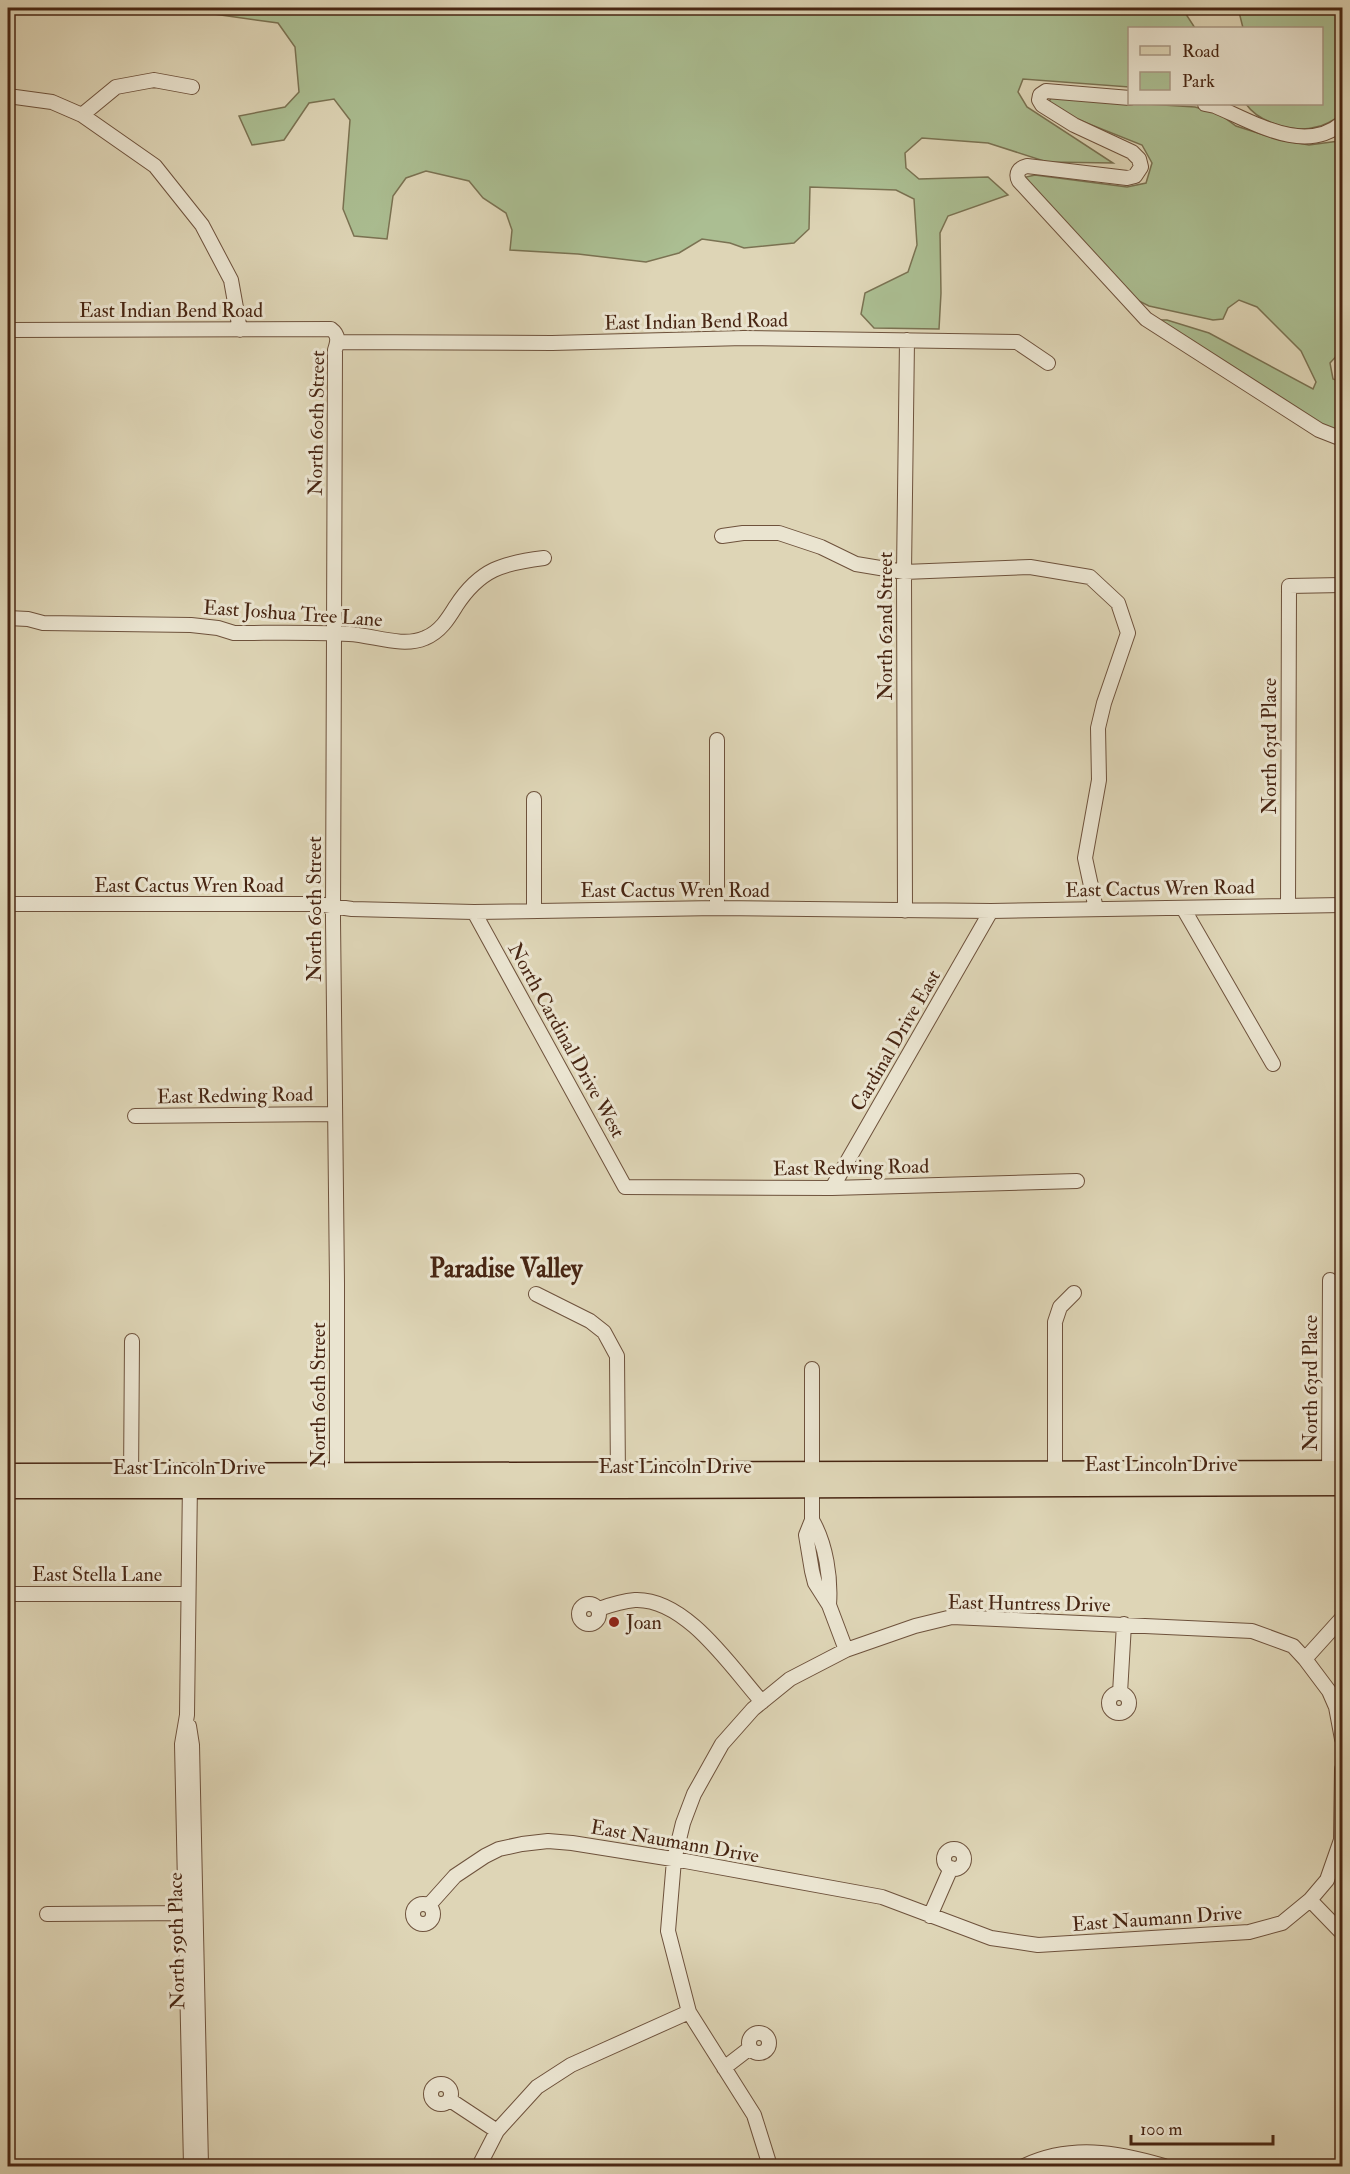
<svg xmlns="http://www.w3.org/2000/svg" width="1350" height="2174" viewBox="0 0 1350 2174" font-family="'IM FELL Double Pica',serif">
  <rect width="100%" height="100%" fill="#ded5b6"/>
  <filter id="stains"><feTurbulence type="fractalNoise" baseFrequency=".00333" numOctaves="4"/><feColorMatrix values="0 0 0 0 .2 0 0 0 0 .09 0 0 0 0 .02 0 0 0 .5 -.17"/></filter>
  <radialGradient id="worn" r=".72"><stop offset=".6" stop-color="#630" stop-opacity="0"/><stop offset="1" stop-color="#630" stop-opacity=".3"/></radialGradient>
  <path fill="#abbe92" stroke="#7a7252" stroke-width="1.5" d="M171 8H1182L1195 28H1130L1129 87 1023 79 1018 92 1027 107 1113 163 1047 162 988 143 922 138 905 153 906 168 919 179 988 177 1008 195 948 216 940 233 941 293 939 329 874 328 861 314 865 293 908 272 917 245 914 199 896 190 810 187 809 229 794 243 744 248 730 243 702 239 679 253 646 262 578 254 510 250 512 230 506 213 483 198 469 181 426 171 406 178 393 196 387 239 354 236 343 209 350 120 334 99 309 103 284 140 252 145 239 116 285 107 299 92 295 47 278 23Z
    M1238 8H1342V114C1334 120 1326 125 1316 127 1294 133 1259 123 1246 104H1322V28H1243Z
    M1051 98 1195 107 1218 113 1236 126 1280 140 1309 145 1339 141 1342 139V350L1330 363 1333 379 1342 382V428L1335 430 1321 425 1155 320H1167L1209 333 1313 389 1316 382 1301 351 1257 307 1239 300 1228 308 1223 319 1213 320 1149 306 1137 300 1026 183V177L1035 175 1127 187 1146 183 1152 163 1142 145 1064 114 1048 104Z"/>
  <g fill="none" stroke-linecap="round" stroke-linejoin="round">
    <g stroke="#6e523c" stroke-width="16">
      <path id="minor" d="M8 96 52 102 82 115 116 87 154 80 192 87
        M1130 98 1046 91 1040 95 1039 100 1042 105 1074 125 1132 152 1139 159 1141 167 1135 176 1127 178 1027 166C1019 168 1015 173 1019 181L1146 319 1319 430 1342 439
        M1205 104 1215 106C1253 122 1305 155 1342 123
        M82 115 155 166 202 225 231 280 240 330
        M8 330 331 329C339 335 338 341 335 350L333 920 337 1283V1479
        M338 342 552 343 744 338 1017 342 1048 363
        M722 536 743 533H779L821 547 856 564 904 572 1030 567 1090 577 1118 603 1128 633 1104 703 1098 728 1099 780 1085 858 1096 909
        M8 618 28 619 43 623 191 625 218 628 234 633C273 633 311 632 349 634 373 635 402 648 425 638 440 632 448 619 456 606 480 569 503 563 544 558
        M717 740V908
        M534 799V910
        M8 904H317L352 909 474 912 717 908 991 911 1342 905
        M1288 906 1289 586 1342 585
        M1183 908 1273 1064
        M905 911 904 572 907 340
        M474 912 625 1187 832 1188 1077 1181
        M135 1116 334 1114
        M832 1188 991 911
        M536 1294 590 1321 604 1332 617 1356 618 1479
        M812 1369V1520L806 1535 812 1571 815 1583 829 1605 846 1650
        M1055 1479V1322L1060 1307 1074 1293
        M1329 1479 1330 1280
        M131 1480 132 1341
        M190 1482 187 1715 182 1744 191 2166
        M812 1520C826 1544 831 1578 829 1605
        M8 1594H187
        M579 1614a10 10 0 1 1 20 0a10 10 0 1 1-20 0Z
        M599 1609C610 1605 622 1601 635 1600 686 1598 731 1667 762 1702
        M1305 1659 1342 1618
        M1109 1703a10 10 0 1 1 20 0a10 10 0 1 1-20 0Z
        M1120 1693 1124 1624
        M189 1726 192 1745 201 2166
        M944 1859a10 10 0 1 1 20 0a10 10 0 1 1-20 0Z
        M1310 1900 1342 1933
        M413 1914a10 10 0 1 1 20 0a10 10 0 1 1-20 0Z
        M429 1905 455 1876 485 1856 499 1849 522 1844 548 1841 572 1843 685 1861 882 1897 991 1938 1038 1945 1249 1932 1282 1923 1310 1900 1327 1880 1341 1840 1342 1769
        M47 1914 194 1913
        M930 1916 951 1868
        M749 2043a10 10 0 1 1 20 0a10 10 0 1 1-20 0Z
        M724 2068 750 2048
        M431 2094a10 10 0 1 1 20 0a10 10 0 1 1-20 0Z
        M450 2100 497 2131
        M479 2166 497 2131 537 2087 571 2065 689 2012
        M770 2166 754 2115 689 2012 668 1931 674 1860 683 1823 694 1794 722 1744 753 1709 790 1679 846 1650 915 1626 952 1617 1252 1631 1293 1646 1305 1659 1329 1691 1336 1707 1342 1739
        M1024 2166C1071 2144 1116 2152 1164 2166"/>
    </g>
    <g stroke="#482613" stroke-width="21">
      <path id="major" d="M8 1473 1342 1470
        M8 1489H618L1342 1486"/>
    </g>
    <use href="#minor" stroke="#eae4d0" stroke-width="14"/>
    <use href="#major" stroke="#ded5b6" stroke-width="18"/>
  </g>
  <circle fill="#8f2418" stroke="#eae4d0" stroke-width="2" cx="614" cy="1622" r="6"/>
  <g text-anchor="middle" stroke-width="6" stroke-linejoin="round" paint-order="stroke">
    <g font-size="20" fill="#482613" stroke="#eae4d0">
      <text x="171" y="317">East Indian Bend Road</text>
      <text transform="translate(696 321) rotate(-1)" y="7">East Indian Bend Road</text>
      <text transform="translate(316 423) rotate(-89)" y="7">North 60th Street</text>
      <text transform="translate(293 613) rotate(4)" y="7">East Joshua Tree Lane</text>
      <text transform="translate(885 626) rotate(-90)" y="7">North 62nd Street</text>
      <text transform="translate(1269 746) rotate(-90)" y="7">North 63rd Place</text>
      <text x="189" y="892">East Cactus Wren Road</text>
      <text transform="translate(1160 888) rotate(-1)" y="7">East Cactus Wren Road</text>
      <text x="675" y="897">East Cactus Wren Road</text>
      <text transform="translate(314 909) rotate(-90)" y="7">North 60th Street</text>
      <text transform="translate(567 1040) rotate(61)" y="7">North Cardinal Drive West</text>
      <text transform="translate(895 1040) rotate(-60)" y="7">Cardinal Drive East</text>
      <text transform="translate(235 1095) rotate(-1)" y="7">East Redwing Road</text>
      <text transform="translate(851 1167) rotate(-1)" y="7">East Redwing Road</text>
      <text transform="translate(1310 1383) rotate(-90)" y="7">North 63rd Place</text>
      <text transform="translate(318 1395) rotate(-90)" y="7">North 60th Street</text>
      <text x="1161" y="1471">East Lincoln Drive</text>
      <text x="675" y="1473">East Lincoln Drive</text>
      <text x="189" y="1474">East Lincoln Drive</text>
      <text x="97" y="1581">East Stella Lane</text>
      <text transform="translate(1029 1603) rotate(1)" y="7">East Huntress Drive</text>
      <text transform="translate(675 1841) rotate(10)" y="7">East Naumann Drive</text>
      <text transform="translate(1157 1918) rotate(-4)" y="7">East Naumann Drive</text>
      <text transform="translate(176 1941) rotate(-91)" y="7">North 59th Place</text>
    </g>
    <g font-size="20" fill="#482613" stroke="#eae4d0" text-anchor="start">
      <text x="626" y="1629">Joan</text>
    </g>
    <g font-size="26" font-weight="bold" fill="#482613" stroke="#eae4d0">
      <text x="506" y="1277">Paradise Valley</text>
    </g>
  </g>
  <rect width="1350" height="2174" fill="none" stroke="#ded5b6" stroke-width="30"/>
  <rect x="9" y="9" width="1332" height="2156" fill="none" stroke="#482613" stroke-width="3"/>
  <rect x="15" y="15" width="1320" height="2144" fill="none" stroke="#482613" stroke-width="1.5"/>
  <rect x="1128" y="27" width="195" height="78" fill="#eae4d0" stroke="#a99884" stroke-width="1.5"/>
  <rect x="1140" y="46" width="30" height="9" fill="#ded5b6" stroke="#a99884" stroke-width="1.5"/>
  <text x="1182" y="57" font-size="18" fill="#482613">Road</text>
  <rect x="1140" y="72" width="30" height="18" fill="#abbe92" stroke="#a99884" stroke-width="1.5"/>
  <text x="1182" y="87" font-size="18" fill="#482613">Park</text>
  <path d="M1131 2135v9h142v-9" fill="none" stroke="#482613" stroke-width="3"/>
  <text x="1140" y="2135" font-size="18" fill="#482613" stroke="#eae4d0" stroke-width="4.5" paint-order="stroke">100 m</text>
  <rect width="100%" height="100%" filter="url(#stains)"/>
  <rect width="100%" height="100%" fill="url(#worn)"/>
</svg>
